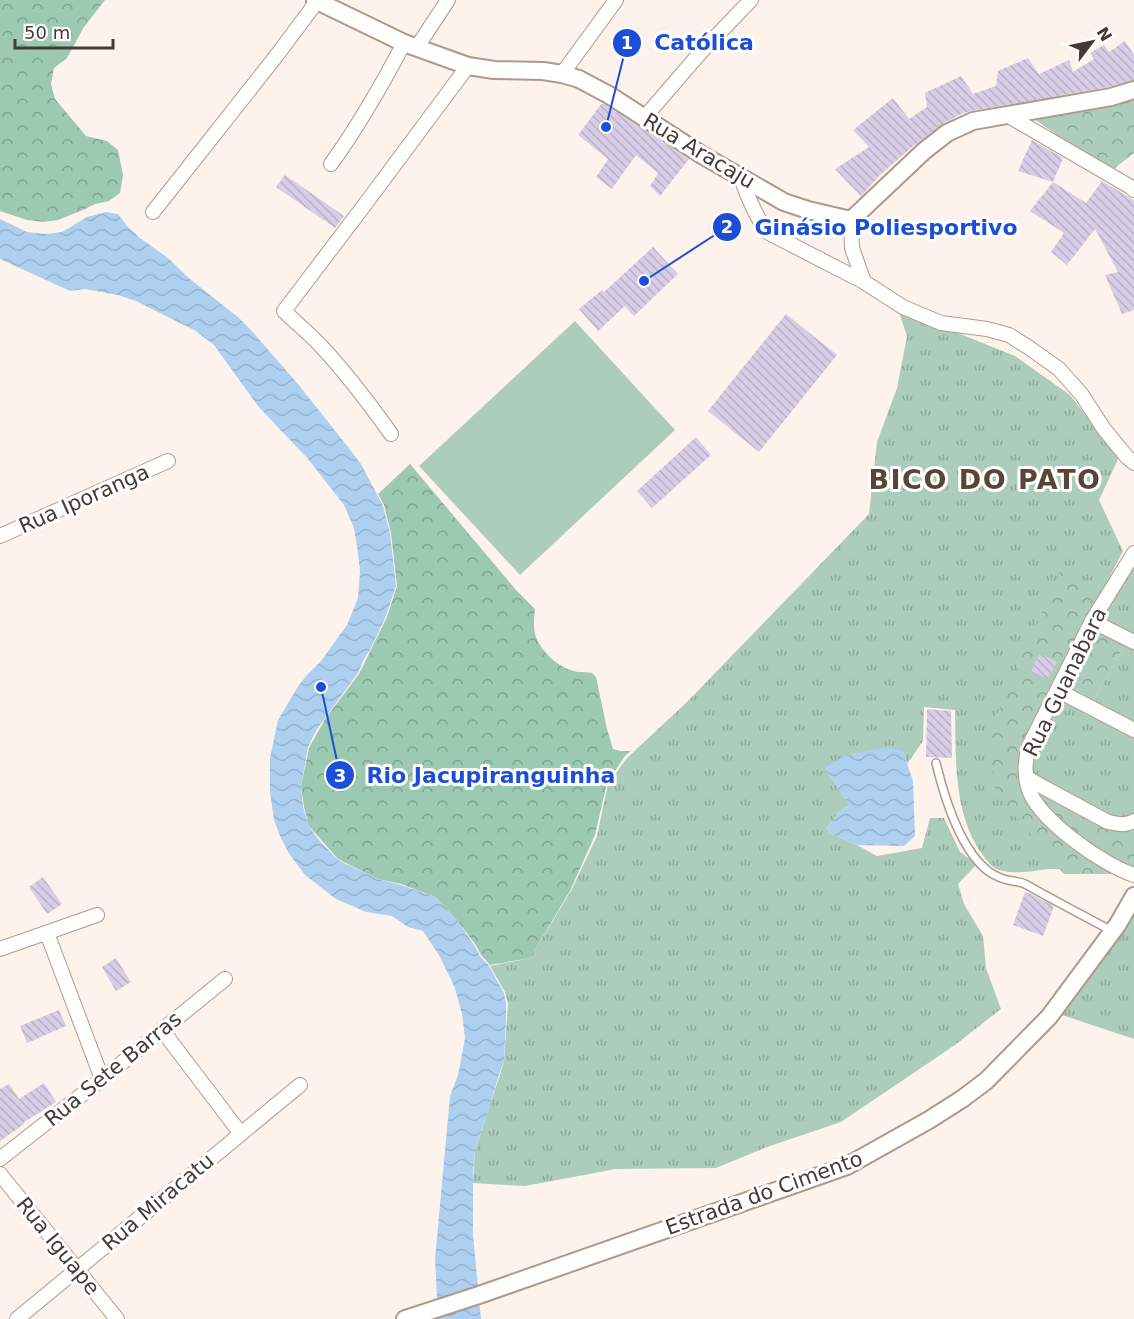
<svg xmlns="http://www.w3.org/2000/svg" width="1134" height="1319" viewBox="0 0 1134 1319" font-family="'DejaVu Sans',sans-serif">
  <defs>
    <pattern id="grass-tufts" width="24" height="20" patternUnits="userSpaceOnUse" patternTransform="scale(1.5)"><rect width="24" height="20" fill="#accdbb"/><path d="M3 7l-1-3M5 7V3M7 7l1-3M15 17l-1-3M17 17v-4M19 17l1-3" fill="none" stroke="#8ea799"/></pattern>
    <pattern id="forest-crowns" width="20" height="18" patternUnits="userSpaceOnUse" patternTransform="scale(1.5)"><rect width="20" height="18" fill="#9bc9b1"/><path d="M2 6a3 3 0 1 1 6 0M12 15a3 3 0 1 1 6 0" fill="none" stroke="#80a491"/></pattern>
    <pattern id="park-crowns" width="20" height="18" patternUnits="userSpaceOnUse" patternTransform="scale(1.5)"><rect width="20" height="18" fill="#accdbb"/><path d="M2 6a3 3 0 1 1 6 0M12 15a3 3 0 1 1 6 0" fill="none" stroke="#8ea799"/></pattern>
    <pattern id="water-waves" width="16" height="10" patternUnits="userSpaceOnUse" patternTransform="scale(1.5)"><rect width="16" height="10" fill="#add0f1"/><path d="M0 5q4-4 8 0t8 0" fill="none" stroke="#96b3cf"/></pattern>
    <pattern id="building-back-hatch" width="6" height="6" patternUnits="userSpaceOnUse" patternTransform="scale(1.5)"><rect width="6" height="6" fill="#d7cde6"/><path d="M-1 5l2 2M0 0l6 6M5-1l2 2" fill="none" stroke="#bab1c6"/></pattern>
  </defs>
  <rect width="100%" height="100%" fill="#fef3ec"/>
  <path fill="url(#grass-tufts)" d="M898 309 1015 356 1070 395 1107 443 1120 455 1099 500 1123 551 1017 758 1072 870C1065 869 1057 869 1049 869 1034 871 1018 874 1003 871 992 869 988 862 982 854 953 813 956 759 955 710L924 707 923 741 907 764 903 751 825 768 849 805 838 813 825 831 857 845 877 856 922 848 930 818H944L960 852 977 864 958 884 964 904 983 936 986 968 1001 1009 955 1045 841 1122 767 1147 716 1168 616 1169 525 1186 473 1183 475 1151 504 1062 508 1003 505 992 490 966 530 958 571 891 597 836 608 784 626 759 687 702 869 514 877 442 897 388 907 336Z
    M1134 556V641L1098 623Z
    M1127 641 1134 644V727L1091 705Z
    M1059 694 1134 734V819L1122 823 1027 775V764Z
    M1134 905V1039L1056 1013Z"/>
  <path fill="url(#forest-crowns)" d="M0 0H105L84 27 67 58 54 68 51 84 55 99 86 136 107 141 118 150 123 175 120 193 109 201 95 204 83 210 58 220 44 222 27 220 0 211Z
    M410 464 516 590 535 609C534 618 533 629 536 637 543 654 560 669 578 672 583 672 588 672 592 673L596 677 607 729 613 749 620 751H631L625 756 607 783 595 835 570 891 530 958 490 965 481 955 475 944 456 919 435 897 401 884 378 879 338 859 309 826 304 807 301 786 309 748 325 719 359 674 387 617 397 586 391 533 384 505 378 494Z"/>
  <path fill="url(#park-crowns)" d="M1134 99V153L1115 168 1091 159 1033 118 1071 113Z
    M1060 572 1104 594 1027 745 1030 800 1120 874H1064L996 793 988 734Z
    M1093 624 1127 641 1091 705 1060 689Z
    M1034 786 1106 825 1130 830 1134 828V871L1089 846 1039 800Z"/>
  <path fill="#accdbb" d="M575 321 675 430 520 575 419 466Z"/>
  <path fill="url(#water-waves)" d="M106 212 118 214 127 226 140 238 168 258 190 279 239 318 250 329 298 384 348 447 361 464 383 506 390 533 396 586 386 616 371 648 364 659 358 673 317 729 308 747 301 786 303 807 309 826 318 839 338 860 378 879 401 885 435 897 456 919 474 945 480 956 489 966 504 993 506 1003V1020L504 1062 499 1074 488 1112 482 1129 475 1151 473 1171V1235L481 1319H438L435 1259 450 1096 458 1075 465 1038 462 1014 455 988 439 955 423 931 408 927 392 916 366 912 336 899 305 875 288 852 280 836 274 820 270 792V758L278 720 299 685 307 675 321 661 347 625 358 598 360 571 357 546 354 528 344 505 308 459 258 406 214 345 194 330 136 301 118 295 85 289 70 291 0 259V219L27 232 46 234 62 232 87 217Z
    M887 747 903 751 913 781 915 836 904 846 857 845 825 831 838 813 849 805 825 768 843 756Z"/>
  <path fill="url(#building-back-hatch)" d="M1125 41 1134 55V80L1109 87 971 111 961 114 941 125 913 146 880 175 861 196 835 169 869 147 853 130 893 98 909 119 927 107 925 93 961 76 973 94 996 86 998 71 1028 58 1039 74 1069 60 1073 72 1094 59 1090 53 1104 45 1109 52Z
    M602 103 689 159 660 196 650 186 658 173 636 155 612 189 596 177 608 159 578 135Z
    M1032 140 1063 158 1053 182 1018 171Z
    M285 175 344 216 335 228 276 187Z
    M1102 181 1132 199 1134 201V310L1122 314 1105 275 1118 272 1095 229 1067 265 1051 252 1064 233 1030 211 1053 182 1086 203Z
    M653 247 678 274 634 316 625 306 598 331 579 309 602 290 604 292Z
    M786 314 837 355 759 452 708 411Z
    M696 437 711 455 652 508 637 491Z
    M1040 653 1057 662 1048 679 1031 671Z
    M927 709 951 711 952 758 926 757Z
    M43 877 62 904 47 914 29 887Z
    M1025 892 1033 895 1054 906 1043 936 1013 925Z
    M116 958 131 982 116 991 102 967Z
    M59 1010 66 1026 27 1043 20 1026Z
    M44 1083 56 1102 23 1123 24 1124 0 1141V1089L9 1084 19 1099Z"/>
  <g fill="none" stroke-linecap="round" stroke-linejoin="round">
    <g stroke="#b1998a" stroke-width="10">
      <path id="service" d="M936 763C944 796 960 849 988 871 995 876 1005 880 1013 881 1018 882 1022 882 1027 885 1055 901 1084 916 1112 931"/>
    </g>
    <g stroke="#b1998a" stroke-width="16">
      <path id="minor" d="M417 47 448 0
        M562 74 616 0
        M1007 115 1129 186 1134 190
        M644 118 701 52 751 0
        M331 164C359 125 382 85 404 43
        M741 178C748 198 755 215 767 232L864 282 903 307 941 323 987 329 1009 335 1028 347 1059 369 1082 395 1104 429 1127 457 1134 463
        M153 212 277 55 318 0
        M851 220 852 248 864 282
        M391 434C369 403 347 374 321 346 310 334 296 323 284 311L363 207 468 66
        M0 536 168 461
        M1134 553 1092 621 1029 746C1025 760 1024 773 1028 787 1037 819 1103 865 1134 875
        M1092 621 1134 642
        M1057 690 1134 730
        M1026 777 1043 787 1108 822C1118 824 1125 826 1134 821
        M47 933 102 1079
        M0 949 97 915
        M162 1030 241 1134
        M0 1159 102 1079 225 979
        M0 1174 117 1319
        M17 1319 300 1085"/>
    </g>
    <g stroke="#b1998a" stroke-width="20">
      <path id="tertiary" d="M315 0 404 43 468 66 494 70 543 71 562 74 579 79 609 95 702 155 784 202 808 210 851 220 924 151 947 133 973 121 1111 97 1134 90
        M405 1319 479 1295 847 1166 929 1120 962 1099 986 1081 1049 1017 1118 924 1134 896"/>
    </g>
    <use href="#service" stroke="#fff" stroke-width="7"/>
    <use href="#minor" stroke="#fff" stroke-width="14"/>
    <use href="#tertiary" stroke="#fff" stroke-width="16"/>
  </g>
  <g text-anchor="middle" stroke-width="6" stroke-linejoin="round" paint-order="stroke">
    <g font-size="21" fill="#453a34" stroke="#fff">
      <text transform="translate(699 151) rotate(31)" y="7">Rua Aracaju</text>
      <text transform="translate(84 499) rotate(-24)" y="7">Rua Iporanga</text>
      <text transform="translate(1065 682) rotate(-64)" y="7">Rua Guanabara</text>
      <text transform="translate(113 1069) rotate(-39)" y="7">Rua Sete Barras</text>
      <text transform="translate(764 1193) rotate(-20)" y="7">Estrada do Cimento</text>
      <text transform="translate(158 1202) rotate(-40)" y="7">Rua Miracatu</text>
      <text transform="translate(58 1246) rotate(51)" y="7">Rua Iguape</text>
    </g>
    <g font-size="27" font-weight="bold" letter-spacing="1.5" fill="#594437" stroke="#fff">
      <text x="985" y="489">BICO DO PATO</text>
    </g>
  </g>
  <path fill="none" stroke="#1d4ed8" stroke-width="2" d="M606 127L627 43M644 281L727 227M321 687L340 775"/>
  <g fill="#1d4ed8" stroke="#fff" stroke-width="2">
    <circle cx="606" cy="127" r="6"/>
    <circle cx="644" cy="281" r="6"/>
    <circle cx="321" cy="687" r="6"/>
    <circle cx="627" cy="43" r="15"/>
    <circle cx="727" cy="227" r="15"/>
    <circle cx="340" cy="775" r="15"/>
  </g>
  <g font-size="18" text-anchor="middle" font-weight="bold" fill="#fff">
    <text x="627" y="49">1</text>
    <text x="727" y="233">2</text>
    <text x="340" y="782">3</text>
  </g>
  <g font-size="22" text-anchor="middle" font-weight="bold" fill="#1d4ed8" stroke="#fff" stroke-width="6" stroke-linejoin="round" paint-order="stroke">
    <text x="704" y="50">Católica</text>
    <text x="886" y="235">Ginásio Poliesportivo</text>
    <text x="491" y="783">Rio Jacupiranguinha</text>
  </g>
  <g transform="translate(1092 42) rotate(58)" stroke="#ffffff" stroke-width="4.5" paint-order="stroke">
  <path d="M0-4.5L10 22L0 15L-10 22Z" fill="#453a34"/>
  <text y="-9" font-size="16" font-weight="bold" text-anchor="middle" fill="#453a34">N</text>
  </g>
  <path d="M15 39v9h98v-9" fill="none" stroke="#453a34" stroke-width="3"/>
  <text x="24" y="39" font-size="18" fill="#453a34" stroke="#ffffff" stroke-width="4.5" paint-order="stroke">50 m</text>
</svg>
